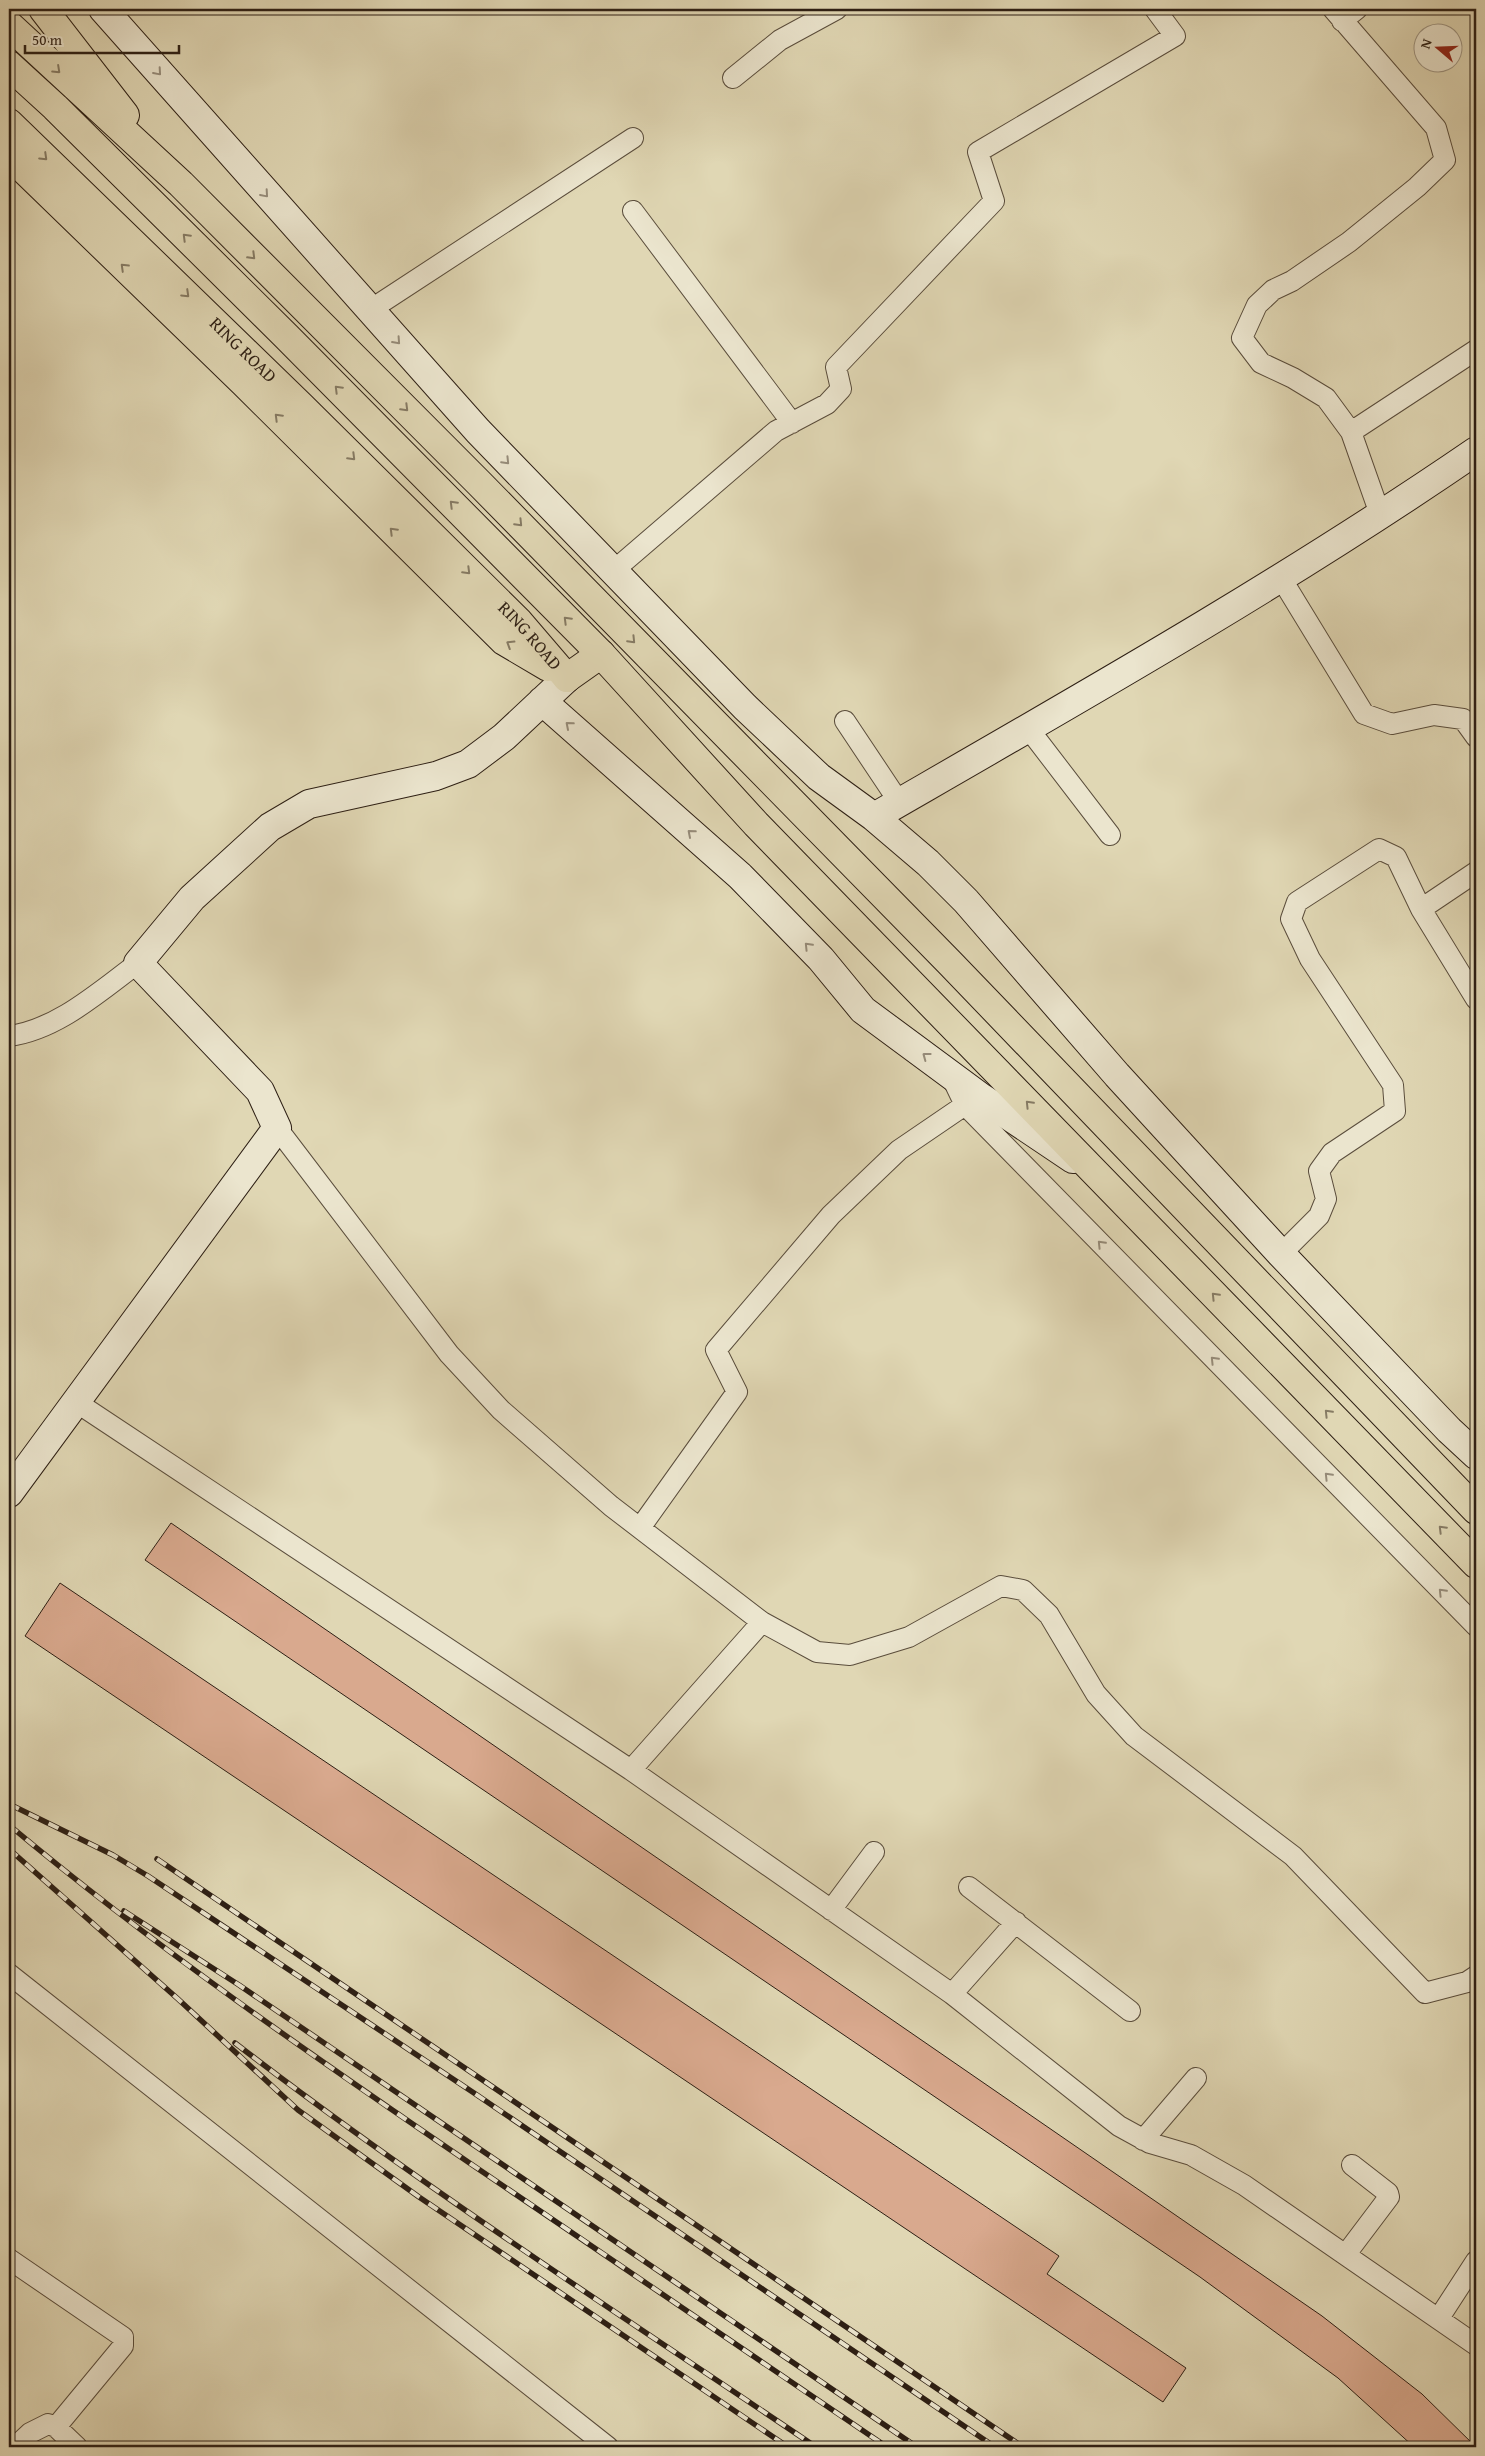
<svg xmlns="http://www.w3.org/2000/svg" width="1485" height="2456" viewBox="0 0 1485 2456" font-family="'Gentium Book Plus',serif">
  <rect width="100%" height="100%" fill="#e0d7b4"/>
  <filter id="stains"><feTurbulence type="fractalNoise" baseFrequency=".004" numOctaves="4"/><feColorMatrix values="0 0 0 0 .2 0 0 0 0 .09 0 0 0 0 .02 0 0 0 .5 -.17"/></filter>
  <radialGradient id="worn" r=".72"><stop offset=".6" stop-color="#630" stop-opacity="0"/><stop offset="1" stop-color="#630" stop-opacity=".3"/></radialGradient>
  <path fill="#d9a98e" stroke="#2d1f14" d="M171 1523 1322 2316 1422 2394 1476 2447H1414L1338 2378 1200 2277 145 1560Z
    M60 1583 1059 2256 1047 2274 1186 2368 1163 2402 25 1636Z"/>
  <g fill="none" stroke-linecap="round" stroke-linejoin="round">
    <g stroke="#5a4d3c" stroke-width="22">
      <path id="street" d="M1333 9 1436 128 1445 160 1417 187 1349 242 1292 281 1273 290 1257 305 1242 338 1261 363 1293 378 1326 398 1351 432
        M1342 21 1357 9
        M733 78 780 40 837 9
        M633 211 792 423
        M370 310 633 138
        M1381 517 1351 432 1476 350
        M612 572 776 431 827 404 841 389 836 367 994 201 978 152 1175 36 1155 9
        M1281 578 1364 714 1392 724 1434 715 1463 719 1476 737
        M845 721 899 802
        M1028 728 1110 835
        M1421 909 1476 999
        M9 1036C57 1030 100 991 138 963
        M952 1078 965 1105 1476 1626
        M277 1128 449 1354 501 1410 611 1506 762 1622 817 1652 850 1655 909 1637 1001 1586 1023 1590 1049 1615 1096 1694 1134 1736 1293 1856 1425 1993 1467 1982 1476 1976
        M1281 1254 1319 1216 1326 1199 1319 1171 1332 1153 1395 1111 1393 1085 1310 959 1291 919 1297 902 1379 849 1396 857 1421 909 1476 872
        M76 1402 631 1770 952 1994 1119 2126 1150 2143 1191 2155 1244 2185 1476 2345
        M640 1528 737 1392 716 1350 831 1215 899 1150 965 1105
        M631 1770 762 1622
        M969 1887 1130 2011
        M831 1910 874 1852
        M9 1974 608 2447
        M952 1994 1016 1922
        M1143 2140 1196 2078
        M1346 2254 1389 2197 1388 2193 1352 2165
        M9 2259 123 2337V2346L56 2427 48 2424 30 2433 15 2447
        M1439 2318 1476 2261
        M56 2427 77 2447"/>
    </g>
    <g stroke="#2d1f14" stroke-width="30">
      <path id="secondary" d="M103 9 478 431 745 707 819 777 874 817 928 863 966 901 1117 1075 1281 1254 1449 1430 1476 1455
        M542 701 740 876 821 959 863 1010 982 1098 1073 1159
        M874 817C1077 700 1282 584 1476 451
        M9 1493 277 1128 260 1091 138 963 192 898 270 827 309 804 436 776 468 764 504 737 567 678"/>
    </g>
    <g stroke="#2d1f14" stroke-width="30">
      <g id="primary">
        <path id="s1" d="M9 123 301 406 519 622 567 678"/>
        <path d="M9 155 244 383 504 641 548 667"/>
        <path d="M567 678 601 654"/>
      </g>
    </g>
    <g stroke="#2d1f14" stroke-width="30">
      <path id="highway" d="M43 9 125 115
        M9 25 181 184 480 484 949 962 1476 1510
        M9 65 55 107 286 336 601 654 756 824 1476 1564"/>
    </g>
    <use href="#street" stroke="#ebe5ce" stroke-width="20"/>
    <use href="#secondary" stroke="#ebe5ce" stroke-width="28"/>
    <use href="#primary" stroke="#e0d7b4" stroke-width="28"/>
    <use href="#highway" stroke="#e0d7b4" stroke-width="28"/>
    <g stroke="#2d1f14" stroke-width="5.5">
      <path id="rail" d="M9 1804 113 1855 148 1876 474 2093 995 2447
        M9 1825C156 1948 313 2056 471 2164 610 2258 748 2353 887 2447
        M9 1849 178 1999 298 2110 419 2197 788 2447
        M157 1859 1023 2447
        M124 1911 239 1985 917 2447
        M235 2043C422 2187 621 2315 816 2447"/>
    </g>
    <use href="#rail" stroke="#ebe5ce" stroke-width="4" stroke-dasharray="11" stroke-linecap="butt"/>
  </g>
  <defs><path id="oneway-chevron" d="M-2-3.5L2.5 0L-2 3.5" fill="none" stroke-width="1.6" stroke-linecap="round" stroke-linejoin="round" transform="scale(1.25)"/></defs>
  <g stroke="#867b64">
    <use href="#oneway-chevron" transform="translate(57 70) rotate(43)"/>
    <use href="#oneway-chevron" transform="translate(44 157) rotate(44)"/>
    <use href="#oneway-chevron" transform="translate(186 237) rotate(-135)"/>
    <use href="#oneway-chevron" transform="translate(252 256) rotate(45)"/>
    <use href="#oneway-chevron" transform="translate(124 267) rotate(-136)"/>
    <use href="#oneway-chevron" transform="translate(186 294) rotate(44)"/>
    <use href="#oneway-chevron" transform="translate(338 389) rotate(-135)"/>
    <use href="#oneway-chevron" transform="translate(405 408) rotate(45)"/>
    <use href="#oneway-chevron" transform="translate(278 417) rotate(-135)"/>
    <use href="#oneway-chevron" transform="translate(352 457) rotate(45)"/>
    <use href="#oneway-chevron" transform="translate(453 504) rotate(-135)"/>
    <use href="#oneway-chevron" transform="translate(519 523) rotate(46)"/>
    <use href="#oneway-chevron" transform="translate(393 531) rotate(-135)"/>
    <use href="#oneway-chevron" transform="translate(467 571) rotate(45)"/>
    <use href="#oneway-chevron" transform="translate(567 620) rotate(-135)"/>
    <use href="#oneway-chevron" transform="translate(632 640) rotate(46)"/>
    <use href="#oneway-chevron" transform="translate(510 644) rotate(-148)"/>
    <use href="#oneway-chevron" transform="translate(1029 1104) rotate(-134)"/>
    <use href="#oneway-chevron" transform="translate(1215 1296) rotate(-134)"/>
    <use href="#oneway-chevron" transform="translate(1328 1413) rotate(-134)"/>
    <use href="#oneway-chevron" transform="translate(1442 1529) rotate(-135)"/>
  </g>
  <g stroke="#968c7a">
    <use href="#oneway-chevron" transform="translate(158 72) rotate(49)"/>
    <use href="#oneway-chevron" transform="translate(265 194) rotate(49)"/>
    <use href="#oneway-chevron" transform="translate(397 341) rotate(48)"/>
    <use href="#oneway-chevron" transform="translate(506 461) rotate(46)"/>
    <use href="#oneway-chevron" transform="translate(569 725) rotate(-139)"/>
    <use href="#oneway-chevron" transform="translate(691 833) rotate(-139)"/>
    <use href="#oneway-chevron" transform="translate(808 946) rotate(-134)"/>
    <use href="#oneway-chevron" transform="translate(926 1056) rotate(-143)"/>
    <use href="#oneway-chevron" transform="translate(1101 1244) rotate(-134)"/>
    <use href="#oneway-chevron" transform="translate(1214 1360) rotate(-134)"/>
    <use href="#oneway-chevron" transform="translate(1328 1476) rotate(-134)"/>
    <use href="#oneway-chevron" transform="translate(1442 1592) rotate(-134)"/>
  </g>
  <g text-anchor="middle" stroke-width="4" stroke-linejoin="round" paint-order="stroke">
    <g font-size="18" fill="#2d1f14" stroke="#ebe5ce">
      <text dy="6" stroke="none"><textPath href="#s1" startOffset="326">RING ROAD</textPath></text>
      <text dy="6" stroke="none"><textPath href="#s1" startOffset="731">RING ROAD</textPath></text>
    </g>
  </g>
  <rect width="1485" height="2456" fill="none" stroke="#e0d7b4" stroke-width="30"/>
  <rect x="10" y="10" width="1465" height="2436" fill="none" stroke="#2d1f14" stroke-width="2.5"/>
  <rect x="15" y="15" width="1455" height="2426" fill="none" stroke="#2d1f14"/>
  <g transform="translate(1438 48) rotate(289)"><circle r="24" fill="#ebe5ce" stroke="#9f9684"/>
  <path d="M0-4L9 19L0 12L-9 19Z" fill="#8f2418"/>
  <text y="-8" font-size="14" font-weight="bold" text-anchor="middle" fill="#2d1f14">N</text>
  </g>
  <path d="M25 45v8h154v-8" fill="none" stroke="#2d1f14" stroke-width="2.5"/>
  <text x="32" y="45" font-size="15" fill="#2d1f14" stroke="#ebe5ce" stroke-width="4" paint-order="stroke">50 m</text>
  <rect width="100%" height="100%" filter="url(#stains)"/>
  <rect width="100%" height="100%" fill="url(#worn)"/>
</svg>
